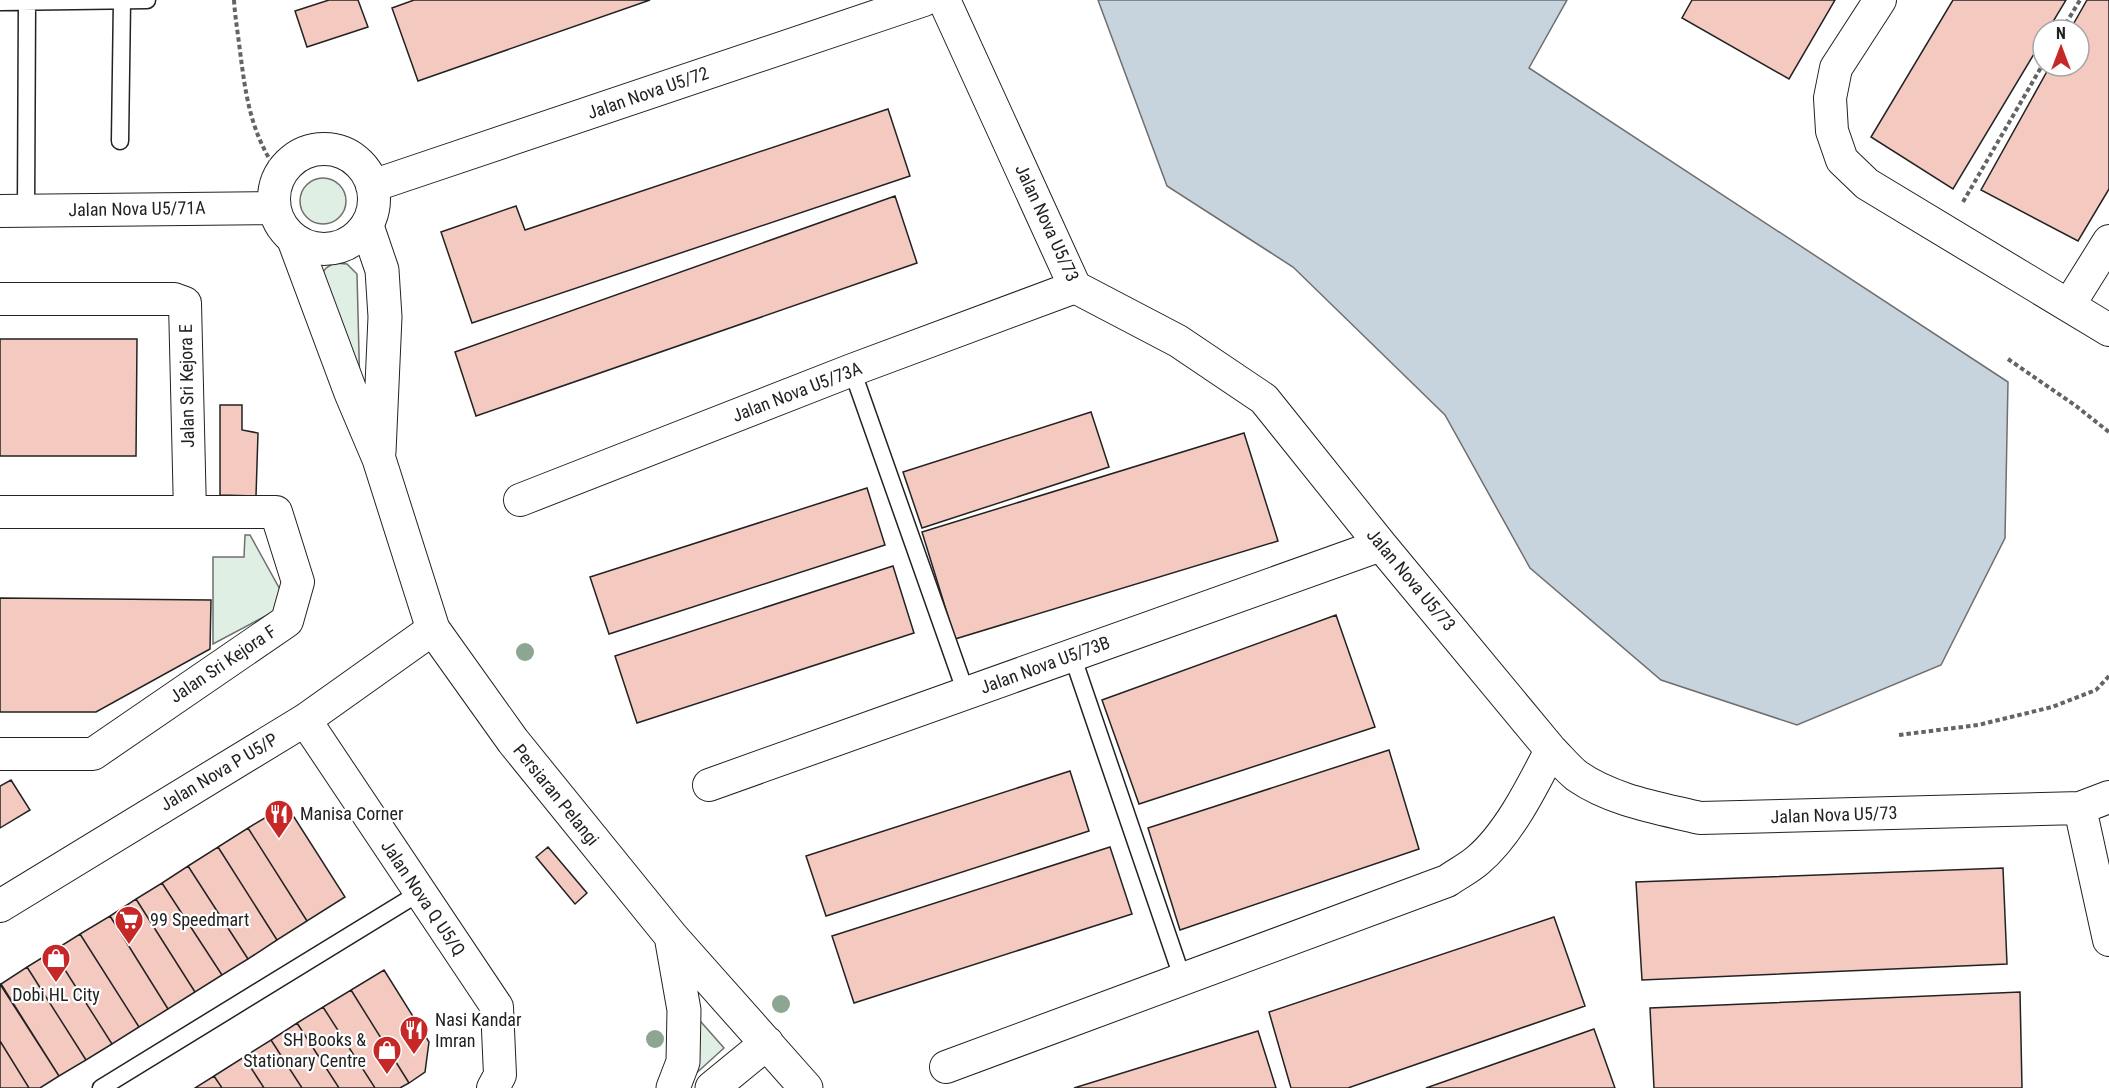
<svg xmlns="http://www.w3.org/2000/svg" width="2109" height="1088" viewBox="0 0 2109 1088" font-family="'Roboto Condensed',sans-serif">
  <rect width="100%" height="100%" fill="#fff"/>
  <path fill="#e0efe3" stroke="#6f6f6f" stroke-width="1.5" d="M300 201a23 23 0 1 1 46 0a23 23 0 1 1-46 0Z
    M334 263 347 264 357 274 360 393 320 276 326 268Z
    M245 535H250L288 604 213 644V557H244Z
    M694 1014 724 1048 692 1077Z"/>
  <path fill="#c7d3dd" stroke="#6f6f6f" stroke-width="1.5" d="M1098 0H1567L1529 68 2008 382 2005 538 1941 665 1797 725 1661 680 1530 568 1445 415 1293 267 1167 186Z"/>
  <path fill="#f3c9c0" stroke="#222" stroke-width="1.5" d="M329 0H358L368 27 307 47 295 11Z
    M414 0H650L418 81 392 8Z
    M1692 0H1835L1789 79 1682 18Z
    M1953 0H2066L2048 30H2043V39L1953 189 1871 137Z
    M2087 0H2109V189L2078 241 1981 190 2050 66H2079V30H2070Z
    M888 109 910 176 472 323 441 232 516 206 525 230Z
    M895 196 917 263 476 416 455 352Z
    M0 339H137L136 456H0Z
    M220 405H242V430L258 433 256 496 220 495Z
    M1091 412 1109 467 922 528 903 472Z
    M1244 433 1278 541 955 639 922 532Z
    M867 488 885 545 609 634 590 577Z
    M893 566 914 633 637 723 615 656Z
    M0 598 211 600 210 649 96 712H0Z
    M1336 615 1375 727 1139 804 1102 700Z
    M1389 750 1419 849 1180 930 1148 828Z
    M1070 771 1089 831 826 916 806 856Z
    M11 780 30 810 0 828V786Z
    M268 816 294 817 345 897 307 921 248 828Z
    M248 828 307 921 277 940 218 847Z
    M218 847 277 940 248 959 188 866Z
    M548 847 587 893 575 904 536 857Z
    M1110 847 1132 914 854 1003 832 936Z
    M188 866 248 959 222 975 162 883Z
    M2003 868 2007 964 1642 980 1636 882Z
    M162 883 222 975 195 992 136 899Z
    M136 899 195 992 168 1009 110 916Z
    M110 916 168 1009 139 1027 80 934Z
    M1554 917 1585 1006 1348 1088H1291L1269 1012Z
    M80 934 139 1027 112 1044 53 951Z
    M53 951 112 1044 86 1060 27 967Z
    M27 967 86 1060 59 1076 1 984Z
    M384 970 429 1042 425 1072 409 1083 351 990Z
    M0 984 59 1076 40 1088H29L0 1041Z
    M351 990 409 1083 400 1088H375L323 1007Z
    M2020 992 2022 1088H1654L1650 1008Z
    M323 1007 375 1088H339L297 1023Z
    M297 1023 339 1088H302L271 1040Z
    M1594 1029 1615 1088H1426Z
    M1258 1031 1276 1088H1074Z
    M271 1040 302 1088H264L244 1057Z
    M0 1041 29 1088H0Z
    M244 1057 264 1088H222L214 1076Z
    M214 1076 222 1088H195Z"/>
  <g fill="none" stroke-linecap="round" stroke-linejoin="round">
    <g stroke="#222" stroke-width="19">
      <path id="service" d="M0 2 147 0
        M120 141 122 1
        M26 210 27 2
        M852 370 966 693
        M1072 655 1183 980
        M101 1088 419 893"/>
    </g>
    <g stroke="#222" stroke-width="34">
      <path id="minor" d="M944 0 1075 287 1178 341 1264 399 1381 545 1551 750C1559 758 1568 769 1577 776 1613 801 1659 808 1700 818L2080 808 2109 797
        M1880 0 1836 68 1830 98 1832 131 1842 160 1867 184 2109 330
        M274 199a50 50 0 1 1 100 0a50 50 0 1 1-100 0Z
        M372 186 924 0
        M0 211 274 208
        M0 299H174L185 303 190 512
        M2069 305 2109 241
        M520 500 852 370 1075 287
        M0 512H276L298 582 287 621 93 754H0
        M305 720 497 1007 500 1075 493 1088
        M709 785 1381 545
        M2080 808 2109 940
        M0 906 305 720 433 629
        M946 1067 1447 881C1457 874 1469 868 1478 860 1509 834 1533 785 1551 750"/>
    </g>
    <g stroke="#222" stroke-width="35">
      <path id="tertiary" d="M367 226 382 270 385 317 379 452
        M294 240 351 393 379 459 433 629 513 741 671 936 806 1088
        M671 936 684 1010 683 1062 673 1088
        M712 1088 767 1043"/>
    </g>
    <path stroke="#646464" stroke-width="4" stroke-dasharray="4.5 3" stroke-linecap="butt" d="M234 0C235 17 238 34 240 51 246 98 251 134 279 174
      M2062 30 2080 0
      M1963 202 2043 64
      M2008 359 2076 406 2109 432
      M1899 735 1978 725 2052 707 2096 690 2109 676"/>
    <use href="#service" stroke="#fff" stroke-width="16"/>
    <use href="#minor" stroke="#fff" stroke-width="32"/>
    <use href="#tertiary" stroke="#fff" stroke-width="33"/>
  </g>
  <g fill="#8da692">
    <circle cx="525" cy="652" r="9"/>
    <circle cx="781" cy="1004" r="9"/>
    <circle cx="655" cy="1039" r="9"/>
  </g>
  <defs>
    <g id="restaurant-pin" transform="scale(1.5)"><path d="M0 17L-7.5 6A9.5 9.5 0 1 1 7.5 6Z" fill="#c62828" stroke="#fff"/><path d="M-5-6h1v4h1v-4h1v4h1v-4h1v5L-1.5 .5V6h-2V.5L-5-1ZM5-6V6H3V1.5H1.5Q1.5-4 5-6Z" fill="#fff"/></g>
    <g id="supermarket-pin" transform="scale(1.5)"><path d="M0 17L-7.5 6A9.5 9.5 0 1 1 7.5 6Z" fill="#c62828" stroke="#fff"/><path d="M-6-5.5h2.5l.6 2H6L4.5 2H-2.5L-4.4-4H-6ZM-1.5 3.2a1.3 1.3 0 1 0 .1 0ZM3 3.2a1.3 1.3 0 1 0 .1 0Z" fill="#fff"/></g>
    <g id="shop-pin" transform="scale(1.5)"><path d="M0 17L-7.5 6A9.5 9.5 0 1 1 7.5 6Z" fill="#c62828" stroke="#fff"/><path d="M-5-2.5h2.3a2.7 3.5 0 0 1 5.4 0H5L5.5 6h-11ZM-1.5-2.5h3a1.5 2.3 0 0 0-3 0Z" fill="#fff"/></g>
  </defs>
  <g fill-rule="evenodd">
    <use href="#restaurant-pin" x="279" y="814"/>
    <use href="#supermarket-pin" x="129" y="920"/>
    <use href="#shop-pin" x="56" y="958"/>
    <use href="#restaurant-pin" x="414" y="1030"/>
    <use href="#shop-pin" x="387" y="1050"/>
  </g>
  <g text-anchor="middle" stroke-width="4.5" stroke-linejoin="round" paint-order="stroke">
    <g font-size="18" fill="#222" stroke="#fff">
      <text transform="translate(648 93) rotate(-19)" y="6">Jalan Nova U5/72</text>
      <text transform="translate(137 209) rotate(-1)" y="6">Jalan Nova U5/71A</text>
      <text transform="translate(1047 223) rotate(65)" y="6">Jalan Nova U5/73</text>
      <text transform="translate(187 386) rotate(-91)" y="6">Jalan Sri Kejora E</text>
      <text transform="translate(797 392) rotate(-21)" y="6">Jalan Nova U5/73A</text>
      <text transform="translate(1411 580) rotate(50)" y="6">Jalan Nova U5/73</text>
      <text transform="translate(223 664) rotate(-34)" y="6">Jalan Sri Kejora F</text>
      <text transform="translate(1045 665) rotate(-20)" y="6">Jalan Nova U5/73B</text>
      <text transform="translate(219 772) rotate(-31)" y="6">Jalan Nova P U5/P</text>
      <text transform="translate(556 795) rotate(51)" y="6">Persiaran Pelangi</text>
      <text transform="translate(1834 815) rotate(-2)" y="6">Jalan Nova U5/73</text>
      <text transform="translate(423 898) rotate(56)" y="6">Jalan Nova Q U5/Q</text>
    </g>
    <g font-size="18" fill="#222" stroke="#fff" text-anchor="start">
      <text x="300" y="820">Manisa Corner</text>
      <text x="150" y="926">99 Speedmart</text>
      <text x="56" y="1001" text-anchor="middle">Dobi HL City</text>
      <text x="435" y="1026">Nasi Kandar<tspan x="435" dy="21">Imran</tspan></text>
      <text x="366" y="1046" text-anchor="end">SH Books &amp;<tspan x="366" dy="21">Stationary Centre</tspan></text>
    </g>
  </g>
  <g transform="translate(2061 48)"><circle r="28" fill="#ffffff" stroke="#a7a7a7" stroke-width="1.5"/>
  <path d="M0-4.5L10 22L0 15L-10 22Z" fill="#c62828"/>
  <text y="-9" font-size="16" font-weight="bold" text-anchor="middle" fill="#222222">N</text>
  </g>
</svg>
